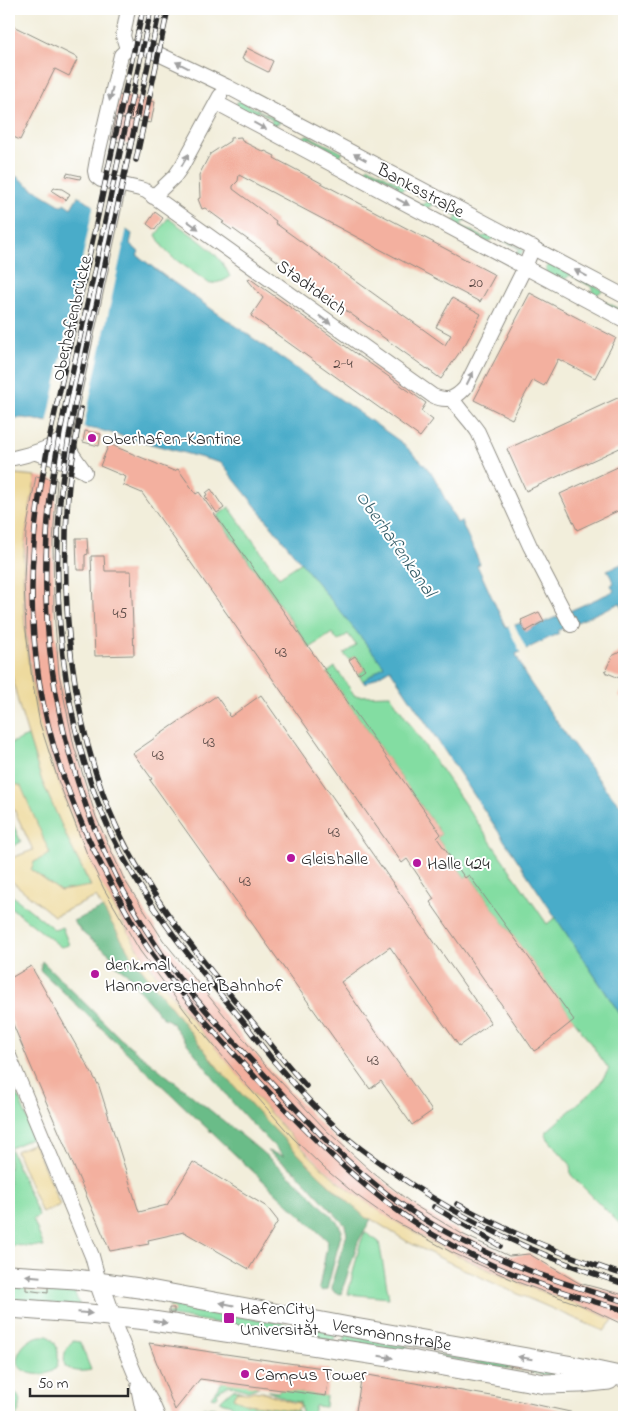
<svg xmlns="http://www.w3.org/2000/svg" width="633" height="1426" viewBox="0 0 633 1426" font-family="'Indie Flower',sans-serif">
  <rect width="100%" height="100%" fill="#fff"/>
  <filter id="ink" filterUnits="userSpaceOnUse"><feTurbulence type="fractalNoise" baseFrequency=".02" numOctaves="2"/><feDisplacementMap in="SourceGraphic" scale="10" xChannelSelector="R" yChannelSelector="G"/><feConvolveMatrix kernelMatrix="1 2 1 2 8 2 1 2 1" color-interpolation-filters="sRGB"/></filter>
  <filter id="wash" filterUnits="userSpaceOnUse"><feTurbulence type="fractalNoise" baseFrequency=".0096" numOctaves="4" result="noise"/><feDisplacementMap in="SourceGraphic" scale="20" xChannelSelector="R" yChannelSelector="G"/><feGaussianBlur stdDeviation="1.12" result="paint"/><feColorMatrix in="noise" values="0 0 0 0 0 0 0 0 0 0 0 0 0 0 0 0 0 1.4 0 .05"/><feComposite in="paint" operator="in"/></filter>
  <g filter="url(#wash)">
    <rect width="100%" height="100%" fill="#f2eedb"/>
    <path fill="#83dda2" stroke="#578466" d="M240 101 281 121 275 125 276 128 299 140 307 135 343 153 337 158 339 161 361 173 369 167 406 187 398 192 422 205 431 199 467 219 461 223 462 226 483 237 493 232 523 250V253L519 257 512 255 519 251 518 248 496 237 487 242 451 223 457 218 456 216 435 204 425 209 389 190 396 186 394 183 373 172 364 177 327 158 334 154 332 151 310 138 303 144 266 125 273 120 259 111 251 117 236 107 237 102Z
      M168 218C191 235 219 250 230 277L223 281 210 284 172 257 164 249 156 235Z
      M549 265H553L603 290 596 295 597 298 620 309 624 306V313L587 295 593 290 592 287 570 275 562 282 546 272V267Z
      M229 507 279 577 302 562 384 666 363 681 358 674 365 669 355 656 349 660 344 654 356 645 348 634 338 641 332 633 310 648 217 516Z
      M335 667 355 696 390 695 547 924 556 917 624 1020V1228L571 1175 570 1164 548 1139 546 1134 547 1131 598 1086 609 1069 469 875 465 878 437 838 441 834 327 673Z
      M28 736 42 781 70 844 91 887 60 891 31 870 34 862 50 853 9 778V744Z
      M9 816 21 842 9 848Z
      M9 893 55 930 62 927 69 945 61 947 9 906Z
      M9 1074 35 1137 10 1148 39 1216 33 1219 44 1247 9 1245Z
      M365 1232 379 1242 389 1298 348 1294 360 1244Z
      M9 1283 32 1284 73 1289 80 1306 9 1300Z
      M170 1305 336 1332 334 1341 167 1315 169 1313H174V1309L169 1308Z
      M346 1334 408 1346 407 1351 344 1343Z
      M40 1336H48C55 1341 58 1348 58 1356 58 1360 58 1365 56 1368 47 1380 9 1375 19 1353 23 1344 31 1338 40 1336Z
      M73 1341 80 1342 91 1370C81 1372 73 1372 65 1366 63 1357 65 1347 73 1341Z
      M427 1353 476 1360 497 1361 584 1376 565 1378 427 1355Z
      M223 1381 261 1386 248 1391 229 1385C225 1388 221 1389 217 1393L218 1396 215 1398 211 1397Z
      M233 1389 245 1393 236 1392 233 1398 247 1403 297 1411 300 1414 283 1412 281 1414 233 1409 231 1405 221 1402V1400Z
      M280 1389 326 1396 325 1407 315 1406 312 1417 302 1415 300 1402 289 1400 268 1391 279 1392Z
      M9 1392 16 1393C22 1400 21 1411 15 1417H9Z
      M203 1407 223 1409V1415L207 1413 204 1417H196Z"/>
    <path fill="#6abc88" stroke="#4a745a" d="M103 908 131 955 219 1069 267 1122 319 1175 342 1197 371 1219 358 1242 341 1294 335 1293 332 1289 334 1276 347 1234 345 1225 296 1172 267 1151 284 1156 253 1125 232 1102 170 1021 162 1017 156 1010 137 988 129 975 117 966 111 955 84 934 73 921Z
      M42 961 121 1039 250 1142 303 1187 338 1223 342 1231 327 1289 322 1291 319 1288 328 1241 230 1150 40 970Z"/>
    <path fill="#eeda9e" stroke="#8c8264" d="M15 474 36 476C31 501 26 527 24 553 21 607 27 673 41 725 49 758 61 789 74 820 92 865 113 909 139 950 164 988 196 1025 226 1060 265 1107 307 1161 358 1196 407 1232 463 1260 520 1283 541 1292 562 1298 583 1306 593 1310 603 1316 613 1320L604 1331 502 1287 442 1259 408 1242 371 1219 366 1218 319 1175 267 1122 219 1069 131 955 96 897 54 916 9 879V859L33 850 9 799V778L11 783 21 786 50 854 34 862 31 870 60 891 91 886 70 844 42 781 19 706 9 664V509L12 485Z
      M34 1143 60 1205 42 1213 16 1151Z
      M254 1391 258 1392 261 1391 291 1402 299 1403 300 1408H297V1411L247 1404 233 1398 236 1392 248 1393Z"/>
    <path fill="#4aacc9" stroke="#3a6c7a" d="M9 171 32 188 62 206 64 203 71 208 78 196 94 206 132 234 130 244 139 252 137 255 163 275 401 442 422 462 433 475 457 523 461 521 480 564 477 565 506 628 521 623 525 631 614 591 611 585 614 583 607 570 624 563V609H623L620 603 557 631 559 633 516 654 525 675 559 725 605 788 624 809V1020L390 669 365 684 363 681 384 666 221 463 100 430 24 418H9Z"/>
    <path fill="#f2eedb" d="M94 203 127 228 83 430 47 424Z
      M514 624 527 651 521 654 508 627Z"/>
    <g id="blocks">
      <path fill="#f3b09f" d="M9 24 78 58 69 76 55 69 20 140 9 135Z
        M247 48 273 61 268 72 242 59Z
        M119 95 155 102 151 123 114 117Z
        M115 118 137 121 133 145 111 140Z
        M241 137 242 141 264 152 265 151 275 156 274 158 495 275 480 302 239 175 238 181 233 186V189L276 221 275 223 289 233 445 345 451 335 436 327 452 298 481 314 466 343 441 379 233 229 232 230 222 223 224 222 205 208 202 209 198 199 200 198 199 175 210 154 230 141V138Z
        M67 173 81 176 80 179 66 176Z
        M54 188 62 189 70 194 66 200 52 191Z
        M155 212 163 218 155 230 147 224Z
        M249 278 426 403 421 411 433 420 420 437 251 316 263 298 248 280Z
        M530 293 616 338 595 378 558 359 544 386 533 380 512 419 474 400Z
        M624 395V446L526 491 507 449Z
        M85 431 101 434 99 446 83 442Z
        M109 444 174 471 178 469 196 494 199 492 441 834 437 838 465 878 469 875 574 1020 539 1048 534 1051 430 902 434 899 407 859 402 863 142 493 123 485 126 477 100 466Z
        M624 464V508L577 530 560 494Z
        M36 476 57 480 53 542 54 610 59 674 74 746 96 817 124 879 163 940 264 1064 326 1130 372 1172 414 1205 462 1234 509 1256 529 1254 579 1283 624 1295V1325L586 1307 520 1283 451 1252 389 1218 355 1194 324 1168 293 1138 243 1081 186 1012 140 951 104 889 87 854 58 780 40 724 32 679 26 631 24 581 26 532Z
        M211 489 224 508 217 513 205 496 207 495 206 493Z
        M76 538H87L88 554 85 555V570H77Z
        M91 556H104L105 571H131L134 655 95 656Z
        M539 612 544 621 525 632 521 623 522 622 521 620Z
        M624 650V680L605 672 612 656Z
        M355 656 365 669 358 674 349 660Z
        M624 686V699L619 697Z
        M261 695 491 1023 459 1046 390 947 341 982 432 1111 412 1125 381 1081 370 1089 150 780 152 779 133 753 216 696 229 714 228 715 230 717Z
        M31 966 99 1086 139 1212 167 1205 193 1162 267 1207 278 1221 249 1269 184 1232 148 1240 149 1244 110 1251 9 1015V979Z
        M26 1285 48 1287V1293L26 1290Z
        M169 1308H174V1313H169Z
        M149 1343 330 1369 326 1396 200 1379 175 1410Z
        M511 1363 532 1366 531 1372 510 1368Z
        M362 1374 515 1400 593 1417H355Z
        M207 1413 231 1416V1417H204Z"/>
    </g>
  </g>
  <g filter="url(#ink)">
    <use href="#blocks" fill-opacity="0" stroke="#8e8c83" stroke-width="1"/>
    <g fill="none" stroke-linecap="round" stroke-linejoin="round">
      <g stroke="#8e8c83" stroke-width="16">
        <path id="minor" d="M127 49 123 36 128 9
          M217 103 624 320
          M153 197 175 176 182 166 220 96
          M533 247 525 267 465 388C455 399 447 402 433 396L146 191 140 189 101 180 96 176 95 171 98 154 121 55C128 47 136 46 146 48L226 86 624 296
          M452 398C459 410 470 420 478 432L530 546 571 625
          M36 453 66 462 82 470
          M9 459C29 455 47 450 64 439
          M85 472 73 455 64 439 119 184
          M9 1056 92 1256 99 1282
          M111 1316 135 1374 152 1403 158 1417
          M138 1387 142 1407 146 1417"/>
      </g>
      <g stroke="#8e8c83" stroke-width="21">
        <g id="secondary">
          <path id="s1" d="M9 1275 76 1279 139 1288 349 1327 573 1366 624 1377"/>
          <path d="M99 1282 111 1316"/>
          <path d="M9 1308 89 1314 146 1320 416 1361 545 1384 580 1383 609 1380"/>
        </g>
      </g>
      <use href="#minor" stroke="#fff" stroke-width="14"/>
      <use href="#secondary" stroke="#fff" stroke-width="19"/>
      <g stroke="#2b2b2b" stroke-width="5.5">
        <path id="rail" d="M143 9 49 440C43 474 36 508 34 542 30 588 32 634 39 680 51 757 82 833 120 900 131 920 142 941 156 959 190 1006 229 1049 268 1091 320 1146 368 1194 432 1234 492 1270 557 1292 624 1310
          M151 9 66 402C57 446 49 491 47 536 38 683 78 831 161 953 190 995 225 1032 260 1070 307 1121 355 1175 414 1213 479 1255 550 1281 624 1301
          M160 9 75 404C69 436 63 468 60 500 51 617 66 753 123 857 154 914 195 964 237 1014 249 1029 260 1044 272 1059 294 1085 318 1111 343 1134 357 1147 373 1158 389 1169 460 1220 541 1257 624 1284
          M136 160 168 9
          M81 409C77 434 72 459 69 484 59 595 70 726 117 828 148 895 195 951 241 1008 263 1034 283 1061 306 1086
          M457 1204C508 1232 569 1257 624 1275
          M434 1207 500 1246"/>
      </g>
      <use href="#rail" stroke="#fff" stroke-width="4" stroke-dasharray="11" stroke-linecap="butt"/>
    </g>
    <defs><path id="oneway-solid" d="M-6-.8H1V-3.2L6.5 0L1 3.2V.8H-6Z" transform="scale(1.25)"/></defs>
    <g fill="#a0a0a0">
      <use href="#oneway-solid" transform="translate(182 65) rotate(-154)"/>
      <use href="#oneway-solid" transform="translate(111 94) rotate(103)"/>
      <use href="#oneway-solid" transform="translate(260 126) rotate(28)"/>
      <use href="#oneway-solid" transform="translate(360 157) rotate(-152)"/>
      <use href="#oneway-solid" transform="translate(185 160) rotate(-61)"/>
      <use href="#oneway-solid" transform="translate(403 202) rotate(28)"/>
      <use href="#oneway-solid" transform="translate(193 225) rotate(36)"/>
      <use href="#oneway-solid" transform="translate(581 273) rotate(-152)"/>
      <use href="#oneway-solid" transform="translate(325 320) rotate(36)"/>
      <use href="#oneway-solid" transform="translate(470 378) rotate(-63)"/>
      <use href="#oneway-solid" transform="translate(33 1276) rotate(-175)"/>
      <use href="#oneway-solid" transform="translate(227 1304) rotate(-169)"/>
      <use href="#oneway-solid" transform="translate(85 1313) rotate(5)"/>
      <use href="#oneway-solid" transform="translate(160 1322) rotate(9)"/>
      <use href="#oneway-solid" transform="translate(386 1357) rotate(9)"/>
      <use href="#oneway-solid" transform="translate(525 1358) rotate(-170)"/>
    </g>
  </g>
  <g fill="#b5179e" stroke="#fff" stroke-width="2">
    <circle cx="92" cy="438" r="5"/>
    <circle cx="291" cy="858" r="5"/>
    <circle cx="417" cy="863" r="5"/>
    <circle cx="95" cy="974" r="5"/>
    <rect x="223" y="1312" width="12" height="12" rx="2.5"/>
    <circle cx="245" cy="1374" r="5"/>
  </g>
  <g text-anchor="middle" stroke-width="4" stroke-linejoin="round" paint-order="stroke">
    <g font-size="15" fill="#5d4c48">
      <text x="135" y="115">11</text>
      <text x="476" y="287">20</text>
      <text x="343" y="368">2-4</text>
      <text x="120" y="618">45</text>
      <text x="281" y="657">43</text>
      <text x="209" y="747">43</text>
      <text x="158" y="760">43</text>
      <text x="334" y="837">43</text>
      <text x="245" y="886">43</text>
      <text x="373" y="1065">43</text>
    </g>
    <g font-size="18" fill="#2b2b2b" stroke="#fff">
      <text transform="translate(421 190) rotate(28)" y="6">Banksstraße</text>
      <text transform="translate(312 287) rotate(36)" y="6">Stadtdeich</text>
      <text transform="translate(71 318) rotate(-77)" y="6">Oberhafenbrücke</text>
      <text dy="6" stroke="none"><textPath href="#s1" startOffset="388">Versmannstraße</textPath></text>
    </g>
    <g font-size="18" fill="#2b2b2b" stroke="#fff" text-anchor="start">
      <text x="102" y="444">Oberhafen-Kantine</text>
      <text x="301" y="864">Gleishalle</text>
      <text x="427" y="869">Halle 424</text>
      <text x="105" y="970">denk.mal<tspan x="105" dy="21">Hannoverscher Bahnhof</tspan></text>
      <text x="240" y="1314">HafenCity<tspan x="240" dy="21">Universität</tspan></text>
      <text x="255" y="1380">Campus Tower</text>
    </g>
    <g font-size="19" font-style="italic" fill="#375f6a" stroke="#fff">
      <text transform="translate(397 543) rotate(55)" y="7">Oberhafenkanal</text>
    </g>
  </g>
  <rect width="633" height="1426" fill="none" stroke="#fff" stroke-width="30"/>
  <path d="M30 1388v8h98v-8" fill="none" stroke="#2b2b2b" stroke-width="2.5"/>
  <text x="38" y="1388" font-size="15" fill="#2b2b2b" stroke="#ffffff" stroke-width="4" paint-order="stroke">50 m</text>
</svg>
